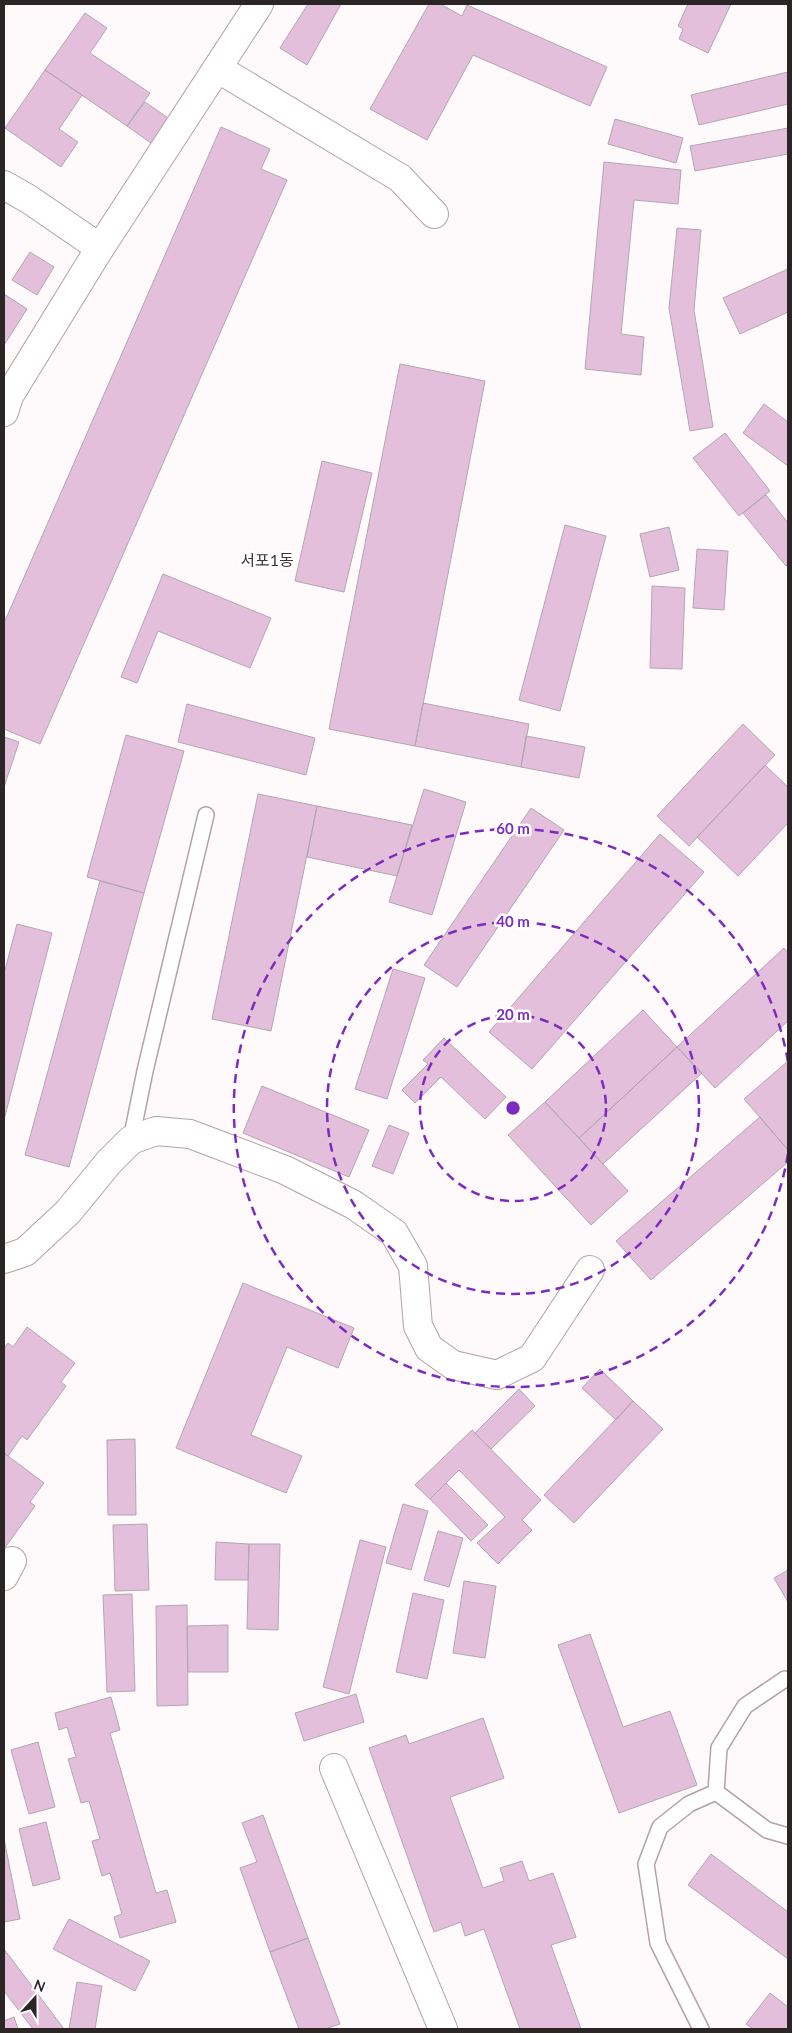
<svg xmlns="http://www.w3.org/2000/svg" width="792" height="2033" viewBox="0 0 792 2033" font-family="Lato,'Noto Sans KR',sans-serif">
  <rect width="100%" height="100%" fill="#fef9fa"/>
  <path fill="#e4bfdc" stroke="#b4a6b1" d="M308 4H341L307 65 280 48Z
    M429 4H440L462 16 467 5 607 67 590 106 473 55 427 140 370 109Z
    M688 4H731L708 53 679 39 683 29 678 26Z
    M85 13 107 28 90 53 150 93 127 126 45 70Z
    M45 70 82 95 59 129 78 142 61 167 5 128Z
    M788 72V104L699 125 691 95Z
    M145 102 171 120 154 145 127 126Z
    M615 119 683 138 676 163 608 144Z
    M221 127 270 149 261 169 287 180 40 744 4 729V623Z
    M788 128V154L695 171 690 146Z
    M604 162 681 170 678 204 634 200 621 334 644 337 641 375 585 369Z
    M677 228 701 230 694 310 713 427 690 431 669 308Z
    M30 252 54 267 37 295 12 280Z
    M788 269V312L740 334 723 298Z
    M4 294 27 309 4 345Z
    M400 364 485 381 415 746 329 729Z
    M764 404 788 422V466L743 433Z
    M725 433 770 491 739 516 693 458Z
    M322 461 372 473 344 592 295 581Z
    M766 495 788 523V564L786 566 743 513Z
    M565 525 606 536 560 711 519 700Z
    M669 527 679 570 650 577 640 534Z
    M697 549 728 551 724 610 693 608Z
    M163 574 271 618 250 668 158 631 137 683 121 677Z
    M652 586 685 588 682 669 650 668Z
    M423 703 529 724 521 767 415 746Z
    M187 704 315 738 306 775 178 742Z
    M743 724 775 755 689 846 657 816Z
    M126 735 184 751 144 893 87 877Z
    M526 736 585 747 579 778 521 767Z
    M4 737 19 742 4 787Z
    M765 765 788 787V823L738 876 697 837Z
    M424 789 466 802 432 915 389 902Z
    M258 794 317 806 271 1031 212 1019Z
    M317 806 412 825 397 876 307 857Z
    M531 808 564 830 457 987 424 965Z
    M660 834 704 872 532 1069 489 1032Z
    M100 881 144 893 69 1167 25 1155Z
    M17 924 52 933 4 1120V974Z
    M784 948 788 953V1021L715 1088 677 1047Z
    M393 969 425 978 387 1099 355 1089Z
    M643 1010 677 1047 579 1138 545 1102Z
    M444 1038 506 1097 485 1119 441 1077 415 1103 402 1090 428 1064 423 1060Z
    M677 1047 702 1073 603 1164 579 1138Z
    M788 1061V1150L744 1099Z
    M262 1086 369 1130 349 1177 243 1133Z
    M545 1102 628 1191 591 1225 508 1135Z
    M760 1117 788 1150V1162L651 1280 616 1241Z
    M389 1125 409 1133 393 1174 372 1166Z
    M243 1283 354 1328 338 1368 287 1347 251 1435 302 1456 286 1493 176 1448Z
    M27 1327 75 1363 61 1382 66 1386 27 1440 22 1436 8 1456 4 1453V1349L8 1343 13 1347Z
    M600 1369 633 1401 616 1420 582 1388Z
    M519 1389 535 1406 491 1449 475 1433Z
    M633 1401 663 1429 574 1523 544 1495Z
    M472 1430 541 1500 522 1520 532 1530 498 1564 477 1543 505 1517 459 1470 430 1499 415 1485Z
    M135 1439 136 1515H108L107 1440Z
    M4 1453 44 1483 30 1502 35 1506 4 1549Z
    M446 1483 488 1525 471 1541 430 1499Z
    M403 1504 428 1511 411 1570 386 1563Z
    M147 1524 149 1590 115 1591 113 1525Z
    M438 1531 463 1538 449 1587 424 1580Z
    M360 1540 386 1547 349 1694 323 1687Z
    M216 1542 249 1544 248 1580H215Z
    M249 1544H280L278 1630 247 1629Z
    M788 1570V1602L774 1578Z
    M464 1581 496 1586 485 1658 453 1653Z
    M413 1593 444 1600 427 1679 396 1672Z
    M132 1594 135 1691 107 1692 103 1595Z
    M187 1605 188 1705 157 1706 156 1606Z
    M228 1625V1672H188L187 1626Z
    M590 1634 623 1727 670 1711 697 1785 619 1813 558 1645Z
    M356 1694 364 1722 304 1741 295 1713Z
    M111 1697 120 1730 110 1733 156 1893 167 1890 176 1922 120 1938 114 1917 122 1914 110 1873 102 1876 92 1841 100 1839 89 1801 81 1803 68 1759 76 1757 67 1727 59 1730 55 1713Z
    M483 1718 504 1778 450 1797 483 1888 504 1881 500 1868 522 1861 529 1881 553 1873 576 1937 551 1945 581 2029H520L484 1929 465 1936 461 1922 434 1932 369 1748 406 1735 409 1744Z
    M38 1742 55 1807 29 1814 11 1750Z
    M263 1815 308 1938 270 1952 240 1868 257 1862 242 1823Z
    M46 1822 60 1879 33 1886 19 1829Z
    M4 1839 20 1919 4 1922Z
    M711 1854 788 1912V1959L688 1885Z
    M69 1919 150 1961 135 1991 53 1949Z
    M308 1938 340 2024 325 2029H299L270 1952Z
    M4 1949 64 2029H33L4 1991Z
    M77 1982 102 1986 95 2029H69Z
    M770 1993 788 2007V2029H753L746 2024Z
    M14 2017 18 2029H4V2021Z"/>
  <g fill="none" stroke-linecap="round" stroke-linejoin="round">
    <g stroke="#b4a1a5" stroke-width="18">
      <path id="lane" d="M131 1140 145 1071 206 815
        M716 1792 719 1748 745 1706 785 1679 788 1680
        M716 1792 767 1830 788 1836
        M701 2029 658 1943 646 1864 660 1827 689 1804 716 1792"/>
    </g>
    <g stroke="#b4a1a5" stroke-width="30">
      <path id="street" d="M217 68 400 178 434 214
        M4 185 30 200 100 248
        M4 412 9 396 100 248 259 4
        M4 1259 25 1252 68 1212 109 1162 131 1140 156 1131 190 1134 285 1170 354 1205 394 1233 413 1266 418 1326 429 1348 453 1365 497 1375 532 1358 590 1270
        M4 1576 12 1561
        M334 1768 443 2029"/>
    </g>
    <use href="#lane" stroke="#fff" stroke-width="15"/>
    <use href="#street" stroke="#fff" stroke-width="28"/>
  </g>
  <g fill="none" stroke="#7b2cbf" stroke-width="2.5" stroke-dasharray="9 6">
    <circle cx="513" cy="1108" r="93"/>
    <circle cx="513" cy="1108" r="186"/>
    <path d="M788 1154A279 279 0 1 1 788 1062"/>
  </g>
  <g text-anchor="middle" stroke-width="5" stroke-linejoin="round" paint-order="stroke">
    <g font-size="16" fill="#443438" stroke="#fff">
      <text x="267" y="566">서포1동</text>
    </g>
  </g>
  <circle cx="513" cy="1108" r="8" fill="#7b2cbf" stroke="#fff" stroke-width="2.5"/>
  <g font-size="15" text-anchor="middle" font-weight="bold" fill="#7b2cbf" stroke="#fff" stroke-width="5" stroke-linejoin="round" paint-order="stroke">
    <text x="513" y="834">60 m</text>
    <text x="513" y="927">40 m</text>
    <text x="513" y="1020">20 m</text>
  </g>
  <rect width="792" height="2033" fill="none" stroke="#2c2526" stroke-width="10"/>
  <g transform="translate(35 1998) rotate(21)" stroke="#ffffff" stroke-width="4" paint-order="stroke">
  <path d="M0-4L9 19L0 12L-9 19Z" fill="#2c2526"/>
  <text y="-8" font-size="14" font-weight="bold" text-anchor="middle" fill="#2c2526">N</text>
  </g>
</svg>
